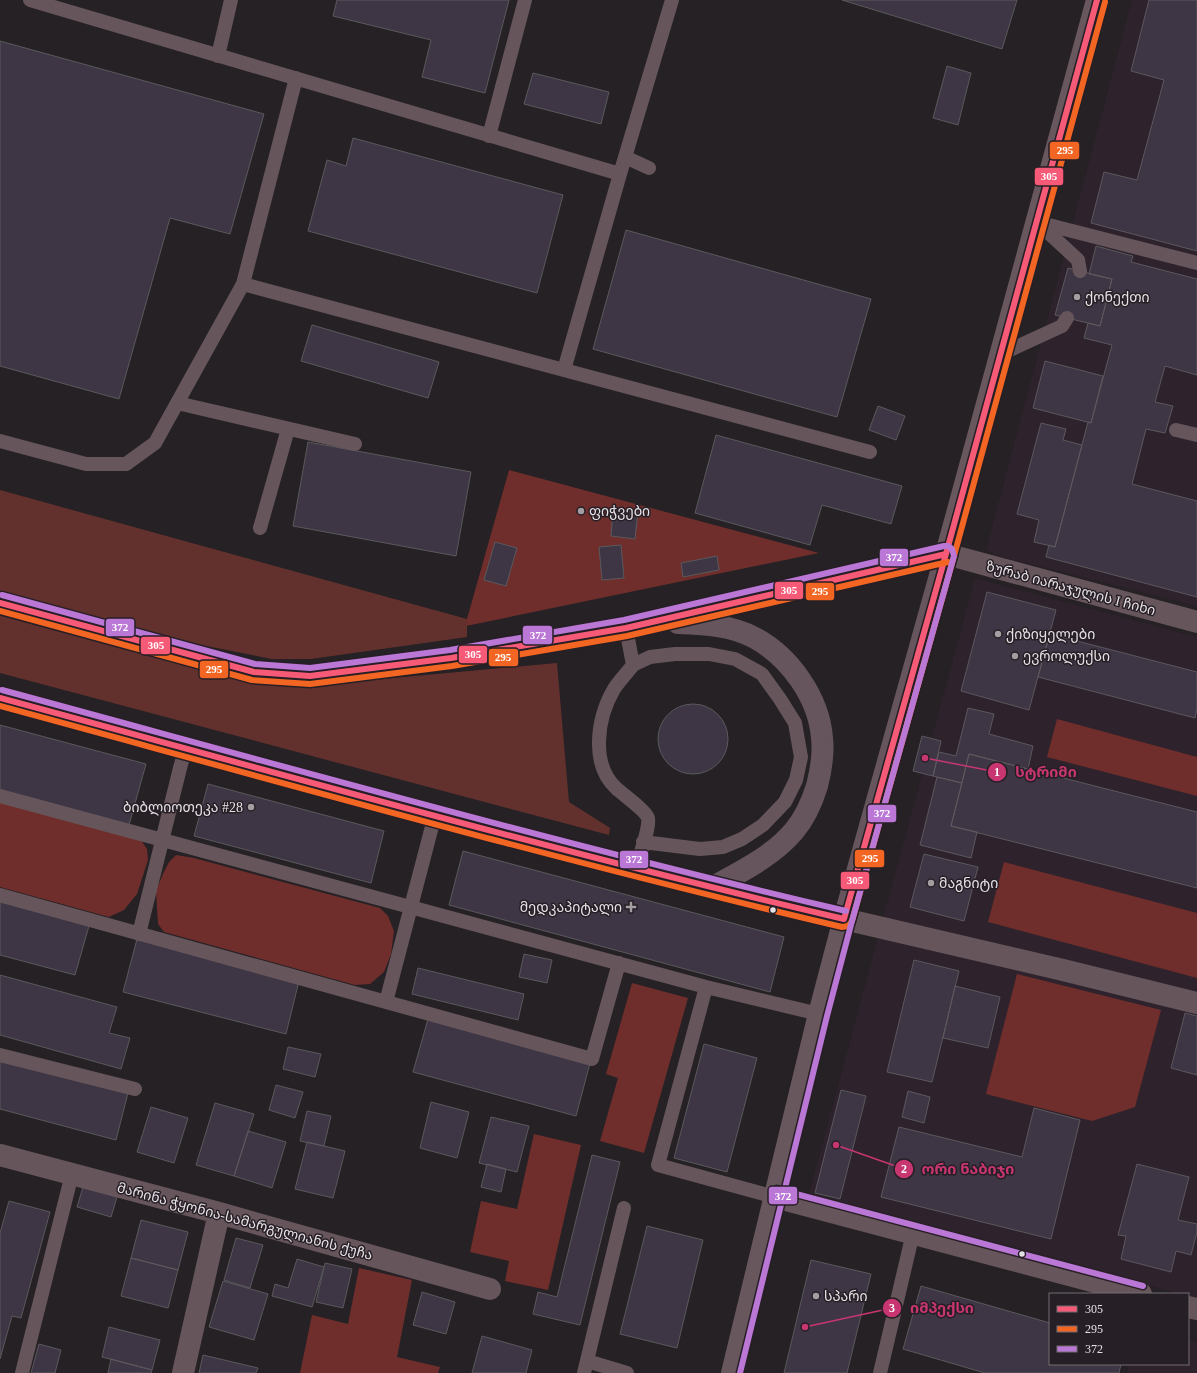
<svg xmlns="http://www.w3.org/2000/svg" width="1197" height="1373" viewBox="0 0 1197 1373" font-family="'Times New Roman','Noto Sans Georgian',serif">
  <rect width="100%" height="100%" fill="#252125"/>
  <path fill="#2e222c" d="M1132 0H1197V606L1002 557 986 550Z
    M975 578 1197 637V1298L1188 1296V1294H1181L828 1200 808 1197Z
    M1188 1339 1197 1342V1373H1127L1129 1364H1188Z"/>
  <path fill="#63312d" d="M0 490 467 619V637L311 659H272L196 644 0 591Z
    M0 612 306 686 557 663 569 802 610 828 609 835 0 673Z"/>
  <path fill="#6f2e2b" d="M509 470 819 553 466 626 467 619Z
    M1057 719 1197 757V796L1047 757Z
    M0 802 141 840 147 849 148 860 137 894 124 910 109 917 0 887Z
    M176 855 194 858 380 908 388 916 394 931 391 954 384 972 370 984 355 985 164 932 158 924 156 891 163 874 169 862Z
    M1004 862 1197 913V978L988 922Z
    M1017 974 1161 1010 1135 1107 1092 1121 986 1094Z
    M632 983 688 998 644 1153 600 1141 618 1078 606 1074Z
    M534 1134 581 1145 548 1290 505 1281 509 1261 470 1252 481 1201 517 1209Z
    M359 1268 412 1280 397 1357 440 1367 438 1373H300L312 1315 348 1324Z"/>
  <path fill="#3e3644" stroke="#5b595d" d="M337 0H509L485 93 422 77 431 40 333 16Z
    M842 0H1017L1002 49Z
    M1149 0H1197V251L1091 223 1104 172 1137 180 1164 80 1131 71Z
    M0 41 264 114 230 234 170 218 119 399 0 366Z
    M947 66 971 73 958 125 933 118Z
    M533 73 609 92 601 124 524 104Z
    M353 138 563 195 537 293 308 231 327 160 346 166Z
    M626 230 871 299 837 417 593 349Z
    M1096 246 1133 256 1131 262 1197 279V375L1165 366 1155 402 1173 406 1165 433 1146 429 1132 484 1197 501V597L1046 557 1049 545 1055 547 1088 422 1091 423 1112 345 1084 338 1088 323 1100 326 1112 279 1089 274Z
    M1068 268 1112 279 1100 326 1055 315Z
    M312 325 439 362 428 398 301 361Z
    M1045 361 1103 376 1091 423 1033 408Z
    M878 406 905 416 896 440 869 430Z
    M1041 423 1066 429 1063 440 1082 445 1055 547 1034 542 1039 520 1017 514Z
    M716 435 902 486 891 524 822 505 810 545 695 513Z
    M308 442 471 472 456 556 293 526Z
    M613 509 638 512 635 539 611 536Z
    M495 542 517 548 506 586 484 580Z
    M621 545 624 578 602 580 599 547Z
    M717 556 719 570 683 577 681 563Z
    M987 592 1056 610 1029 710 961 691Z
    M1050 634 1197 672V709L1195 718 1038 677Z
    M658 739a35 35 0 1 1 70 0a35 35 0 1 1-70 0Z
    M968 708 994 714 989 734 1033 746 1028 769 969 754 962 783 933 776 939 752 956 756Z
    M0 725 146 764 129 825 0 790Z
    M922 736 941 741 933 776 913 771Z
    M969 754 1197 812V888L951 826Z
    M937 777 962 783 951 826 977 832 971 858 920 845Z
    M208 784 384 831 371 883 194 836Z
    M463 851 784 937 770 992 449 905Z
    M924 854 978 867 964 921 910 907Z
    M0 902 89 926 75 975 0 955Z
    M137 939 299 981 286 1034 123 992Z
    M524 954 552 960 547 983 519 977Z
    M914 960 959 971 932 1082 887 1072Z
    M418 968 524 994 518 1020 412 994Z
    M0 975 117 1007 109 1033 130 1038 121 1069 0 1035Z
    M955 986 1000 997 988 1048 943 1038Z
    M1185 1013 1197 1016V1075L1171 1068Z
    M428 1019 590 1063 576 1116 413 1072Z
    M704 1044 757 1058 727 1172 674 1158Z
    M288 1047 321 1054 315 1077 283 1069Z
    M0 1059 128 1093 116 1140 0 1109Z
    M276 1085 303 1092 295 1118 269 1110Z
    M841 1090 866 1096 840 1199 815 1193Z
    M908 1091 930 1097 924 1123 902 1117Z
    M431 1102 469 1112 457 1158 420 1148Z
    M215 1103 254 1114 234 1176 196 1165Z
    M151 1107 188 1118 174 1163 137 1152Z
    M1034 1108 1080 1120 1051 1239 881 1197 899 1127 1022 1157Z
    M307 1111 331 1116 324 1146 300 1141Z
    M491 1117 529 1126 517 1172 479 1163Z
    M248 1131 286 1142 272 1188 234 1176Z
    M307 1142 345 1151 333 1198 295 1189Z
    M592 1155 620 1162 580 1325 533 1314 538 1292 557 1297Z
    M487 1164 506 1169 501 1192 481 1187Z
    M1137 1164 1189 1177 1178 1220 1197 1224V1232L1191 1255 1176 1251 1171 1272 1121 1259 1126 1236 1118 1235Z
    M83 1187 117 1197 111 1217 77 1207Z
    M9 1201 50 1212 21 1318 12 1316 0 1359V1233Z
    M141 1220 188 1232 178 1270 131 1258Z
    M647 1226 703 1240 677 1348 620 1334Z
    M236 1238 263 1245 250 1288 224 1280Z
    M131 1258 178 1270 168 1308 121 1296Z
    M297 1259 324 1267 312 1307 272 1296 275 1284 288 1288Z
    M811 1260 871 1274 847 1373H784Z
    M325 1263 352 1269 343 1308 316 1302Z
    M223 1281 268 1294 254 1340 209 1327Z
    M921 1286 1050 1323V1364H1121L1119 1373H985L903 1349Z
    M422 1292 455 1302 446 1334 413 1325Z
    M109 1327 160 1340 152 1370 102 1357Z
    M482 1336 532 1350 526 1373H472Z
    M39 1344 61 1350 55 1373H31Z
    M203 1355 258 1368 256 1373H199Z
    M111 1359 152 1370 151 1373H108Z"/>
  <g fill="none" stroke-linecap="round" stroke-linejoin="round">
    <path stroke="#66565b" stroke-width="14" d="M30 0 620 174 672 0
      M218 56 231 0
      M489 136 525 0
      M625 157 649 168
      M1037 222 1197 263
      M1039 224 1078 260 1080 271
      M243 284 870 452
      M1001 354 1062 326 1067 318
      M564 370 620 174
      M177 403 355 444
      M1176 430 1197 435
      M0 441 86 464H126L155 443 243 284 296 78
      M260 528 288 429
      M626 628 633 665C627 673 619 681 614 689 597 718 590 765 617 789 624 795 646 811 648 818 650 828 639 857 636 868
      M633 665 650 657 675 654H709L735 659 762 674 780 699 795 723 801 757 796 780 785 802 763 825 742 839 723 847 700 849 643 842
      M0 796 706 987 819 1014
      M0 895 592 1059 619 963
      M139 934 180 768 186 747
      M706 987 658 1165 775 1197
      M386 1002 435 815
      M0 1055 135 1089
      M587 1361 627 1373
      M22 1373 72 1174
      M584 1373 624 1208
      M880 1373 913 1233"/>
    <path stroke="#66565b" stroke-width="22" d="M946 554 1197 622
      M844 919 1063 970 1197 1003
      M0 1155 219 1213 490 1289
      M183 1373 219 1213"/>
    <path stroke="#66565b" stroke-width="22" d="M775 1197 1141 1294
      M1188 1307 1197 1309"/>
    <path stroke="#69575e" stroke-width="22" d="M946 554 1097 0
      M732 1373 819 1014 844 919"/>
    <path stroke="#66555c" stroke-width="22" d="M0 603 254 672 310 676 451 658 626 628 946 554 844 919 711 888 548 846 0 698
      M678 623C704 624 732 625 755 638 790 657 819 698 822 738 824 754 821 770 817 786 812 802 805 818 794 831 772 857 740 872 711 888"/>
    <g stroke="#271f26" stroke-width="9">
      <path id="bus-1" d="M0 603 254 672 310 676 451 658 626 628 946 554
        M0 698C281 774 561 853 844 919L946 554 1097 0"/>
    </g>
    <g stroke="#271f26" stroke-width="9">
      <path id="bus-2" d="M0 611 252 680 310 684 452 666 627 636 948 562
        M0 706C280 782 560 861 842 927L848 926 852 921 954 556 1105 2"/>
    </g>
    <g stroke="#271f26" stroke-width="9">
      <path id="bus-3" d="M2 595 255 664 310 668 450 650 624 620 944 546H948L952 549 954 556 852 921 827 1016 740 1373
        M2 690C283 766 563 845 846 911
        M777 1189 1143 1286"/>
    </g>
    <use href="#bus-1" stroke="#f75a77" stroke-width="6"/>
    <use href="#bus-2" stroke="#f26522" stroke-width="6"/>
    <use href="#bus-3" stroke="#ba77d6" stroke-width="6"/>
  </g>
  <g fill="#a29ea2" stroke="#271f26" stroke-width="1.5">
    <circle cx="1077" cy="297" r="4"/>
    <circle cx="581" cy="511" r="4"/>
    <circle cx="998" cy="634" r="4"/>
    <circle cx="1015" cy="656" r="4"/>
    <circle cx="251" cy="807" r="4"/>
    <circle cx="931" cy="883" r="4"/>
    <path d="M629 901h4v4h4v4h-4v4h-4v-4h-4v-4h4z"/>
    <circle cx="816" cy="1296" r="4"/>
  </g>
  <g fill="#e6e1e5" stroke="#271f26" stroke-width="1.5">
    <circle cx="773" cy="910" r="3.5"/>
    <circle cx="1022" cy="1254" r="3.5"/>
  </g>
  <g text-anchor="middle" stroke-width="3" stroke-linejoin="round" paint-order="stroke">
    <g font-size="14" fill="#e6e1e5" stroke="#271f26" text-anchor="start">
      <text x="1085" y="302">ქონექთი</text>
      <text x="589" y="516">ფიჭვები</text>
      <text x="1006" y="639">ქიზიყელები</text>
      <text x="1023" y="661">ევროლუქსი</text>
      <text x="243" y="812" text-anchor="end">ბიბლიოთეკა #28</text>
      <text x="939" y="888">მაგნიტი</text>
      <text x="622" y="912" text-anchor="end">მედკაპიტალი</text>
      <text x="824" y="1301">სპარი</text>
    </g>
    <g font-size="14" fill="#e6e1e5" stroke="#271f26">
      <text transform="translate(1071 588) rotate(15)" y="5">ზურაბ იარაჯულის I ჩიხი</text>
      <text transform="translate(245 1221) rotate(15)" y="5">მარინა ჭყონია-სამარგულიანის ქუჩა</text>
    </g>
  </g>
  <path fill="none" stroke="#c73670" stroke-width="1.5" d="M925 758L997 772M836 1145L904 1169M805 1327L892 1308"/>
  <g fill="#c73670" stroke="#271f26" stroke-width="1.5">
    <circle cx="925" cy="758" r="4"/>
    <circle cx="836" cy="1145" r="4"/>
    <circle cx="805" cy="1327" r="4"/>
    <circle cx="997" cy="772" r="10"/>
    <circle cx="904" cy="1169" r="10"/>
    <circle cx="892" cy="1308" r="10"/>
  </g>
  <g font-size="12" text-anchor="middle" font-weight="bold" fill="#fff">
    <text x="997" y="776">1</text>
    <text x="904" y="1173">2</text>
    <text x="892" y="1312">3</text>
  </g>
  <g font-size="15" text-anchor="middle" font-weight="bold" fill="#c73670" stroke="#271f26" stroke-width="3" stroke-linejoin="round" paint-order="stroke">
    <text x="1046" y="777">სტრიმი</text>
    <text x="968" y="1174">ორი ნაბიჯი</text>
    <text x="942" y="1313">იმპექსი</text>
  </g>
  <g stroke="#271f26" stroke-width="1.5">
    <rect x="1049" y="141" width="31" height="19" rx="4" fill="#f26522"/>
    <rect x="1034" y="167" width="30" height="19" rx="4" fill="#f75a77"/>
    <rect x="879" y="548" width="30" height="19" rx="4" fill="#ba77d6"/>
    <rect x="774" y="581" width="30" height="19" rx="4" fill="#f75a77"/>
    <rect x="805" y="582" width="30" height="19" rx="4" fill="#f26522"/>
    <rect x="105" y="618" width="30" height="19" rx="4" fill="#ba77d6"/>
    <rect x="522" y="625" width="31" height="20" rx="4" fill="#ba77d6"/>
    <rect x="140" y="636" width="31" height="19" rx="4" fill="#f75a77"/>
    <rect x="458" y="645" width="30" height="19" rx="4" fill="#f75a77"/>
    <rect x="488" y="648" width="31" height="19" rx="4" fill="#f26522"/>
    <rect x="199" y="660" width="30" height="19" rx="4" fill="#f26522"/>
    <rect x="867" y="804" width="30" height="19" rx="4" fill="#ba77d6"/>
    <rect x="854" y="849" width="31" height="19" rx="4" fill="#f26522"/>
    <rect x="619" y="850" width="30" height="19" rx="4" fill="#ba77d6"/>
    <rect x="840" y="871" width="30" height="19" rx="4" fill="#f75a77"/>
    <rect x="768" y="1186" width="30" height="19" rx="4" fill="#ba77d6"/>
  </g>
  <g font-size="11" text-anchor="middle" font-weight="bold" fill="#fff">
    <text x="1065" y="154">295</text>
    <text x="1049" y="180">305</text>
    <text x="894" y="561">372</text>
    <text x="789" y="594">305</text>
    <text x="820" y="595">295</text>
    <text x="120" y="631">372</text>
    <text x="538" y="639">372</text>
    <text x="156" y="649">305</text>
    <text x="473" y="658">305</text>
    <text x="503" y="661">295</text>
    <text x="214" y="673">295</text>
    <text x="882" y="817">372</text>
    <text x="870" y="862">295</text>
    <text x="634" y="863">372</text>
    <text x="855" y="884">305</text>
    <text x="783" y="1200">372</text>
  </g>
  <rect x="1049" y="1293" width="140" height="72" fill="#271f26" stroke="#736d72"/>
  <rect x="1057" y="1306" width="20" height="6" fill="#f75a77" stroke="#736d72"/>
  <text x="1085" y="1313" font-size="12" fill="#e6e1e5">305</text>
  <rect x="1057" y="1326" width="20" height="6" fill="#f26522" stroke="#736d72"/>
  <text x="1085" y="1333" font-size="12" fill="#e6e1e5">295</text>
  <rect x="1057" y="1346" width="20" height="6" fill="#ba77d6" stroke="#736d72"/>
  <text x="1085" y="1353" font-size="12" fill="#e6e1e5">372</text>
</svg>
